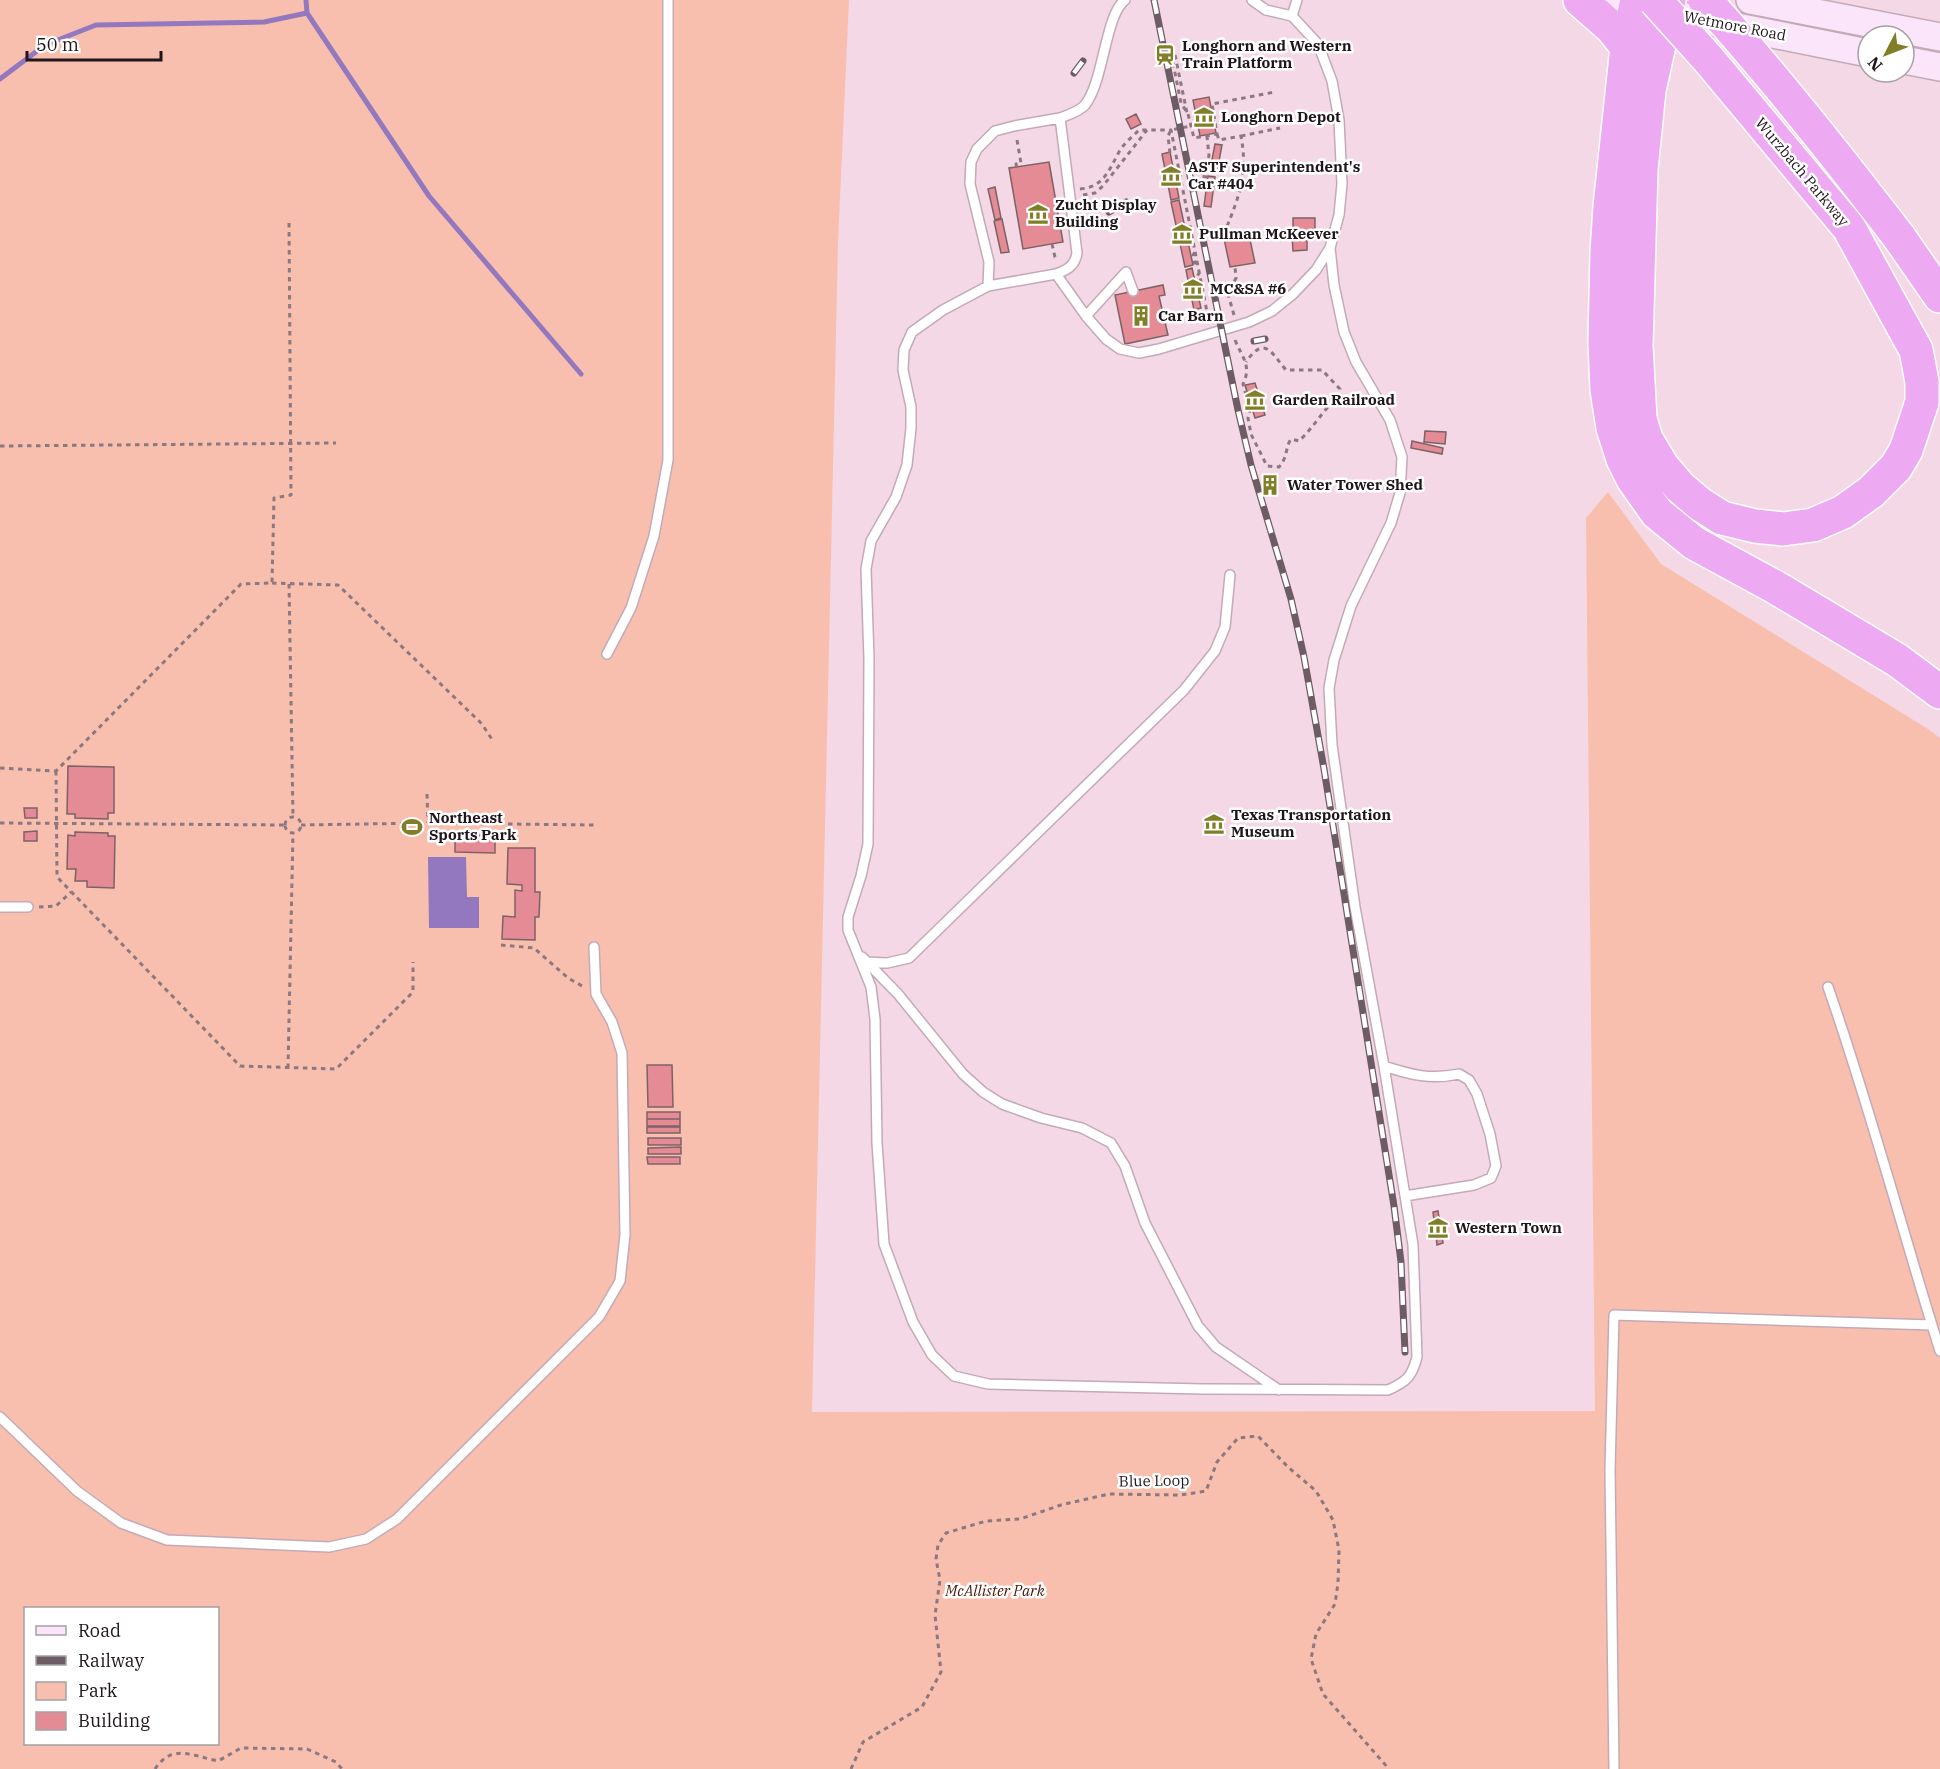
<svg xmlns="http://www.w3.org/2000/svg" width="1940" height="1769" viewBox="0 0 1940 1769" font-family="'IBM Plex Serif',serif">
  <rect width="100%" height="100%" fill="#f4d8e5"/>
  <path fill="#f8bfae" fill-rule="evenodd" d="M0 0H849L838 242 812 1412 1595 1411 1586 518 1608 492 1661 564 1928 729 1940 738V1769H0ZM26 1608H218V1744H26Z"/>
  <path fill="#9378bf" d="M428 857H466L467 897H479V928H429Z"/>
  <g fill="none" stroke-linecap="round" stroke-linejoin="round">
    <path stroke="#9378bf" stroke-width="5" d="M306 0 307 13 429 196 581 374
      M0 79 45 45 96 25 264 22 307 13"/>
  </g>
  <path fill="#e48b96" stroke="#7d6265" stroke-width="1.5" d="M1209 97 1216 133 1200 136 1193 100Z
    M1136 114 1141 124 1131 129 1126 119Z
    M1215 144 1222 145 1217 172 1210 170Z
    M1170 152 1179 198 1171 200 1162 154Z
    M1049 162 1063 242 1023 249 1009 168Z
    M1208 176 1215 177 1211 207 1204 206Z
    M995 187 1001 218 995 220 988 189Z
    M1179 200 1193 265 1185 267 1171 202Z
    M1293 218H1315V232H1293Z
    M1002 219 1009 252 1001 253 994 221Z
    M1248 230 1255 263 1230 267 1223 234Z
    M1307 234V250L1293 251 1292 235Z
    M1192 268 1201 308 1194 310 1186 270Z
    M1163 285 1165 295 1159 296 1168 335 1125 344 1115 295Z
    M1255 383 1265 415 1255 418 1245 385Z
    M1425 431 1446 432 1445 444 1424 442Z
    M1412 441 1443 448 1442 454 1411 448Z
    M1264 485a6 6 0 1 1 12 0a6 6 0 1 1-12 0Z
    M68 766 114 767V813H108V819L75 818V814H67Z
    M24 808H37V818H25Z
    M37 831V841H24V832Z
    M75 832 108 833V836H115L114 888 87 887V881H75L76 869H67L68 835 75 836Z
    M455 835H495V853L455 852Z
    M508 848H535V892H540L539 917H535V940L502 939 503 916 515 917V890L522 891V885L507 884Z
    M647 1065H672L673 1107H648Z
    M647 1112H680V1119H647Z
    M647 1119H680V1126H647Z
    M647 1127H680V1133H647Z
    M648 1138H681V1145H648Z
    M681 1147V1154H648V1148Z
    M647 1157H680V1164H648Z
    M1438 1211 1443 1243 1437 1245 1433 1212Z"/>
  <g fill="none" stroke-linecap="round" stroke-linejoin="round">
    <g stroke="#c4aab6" stroke-width="12">
      <path id="service" d="M1125 0C1105 15 1104 81 1085 105 1080 111 1068 115 1060 118L1077 253C1075 266 1067 270 1056 274L1086 316 1106 339 1120 349 1139 353 1159 349 1249 322 1272 311 1293 294 1316 270 1330 248 1339 215 1342 184 1339 120 1332 81 1318 44 1292 16 1266 10 1252 0
        M1292 16 1297 0
        M1056 274 988 286 943 310 912 332 904 350 903 370 911 407V428L907 465 896 497 871 541 866 569 869 659 868 844 861 876 848 917V930L871 987 875 1019 877 1143 884 1244 913 1322 932 1355 954 1376 988 1384 1203 1389 1388 1390C1406 1382 1412 1377 1417 1357L1413 1245 1384 1066 1355 907 1332 745 1329 688 1334 660 1351 606 1391 523 1400 493 1402 457 1390 420 1356 362 1344 332 1334 285 1330 248
        M988 286 989 262 970 184 971 162 977 149 995 131 1014 126 1060 118
        M1086 316 1126 272 1133 291
        M607 654 631 608 654 536 668 460V0
        M0 907H28
        M862 957 898 994 963 1074 983 1092 1002 1104 1041 1118 1082 1128 1111 1143 1125 1166 1145 1223 1198 1326 1216 1347 1279 1390
        M866 962 887 963 909 958 1184 690 1215 651 1225 627 1230 575
        M1828 987C1870 1107 1902 1230 1940 1351
        M1384 1066C1411 1075 1431 1080 1459 1074L1469 1080 1477 1094 1490 1134 1496 1166 1491 1178 1474 1185 1405 1196
        M0 1417 77 1491 121 1523 167 1540 329 1547 366 1539 397 1519 599 1317 620 1281 625 1235 622 1053 612 1022 596 994 594 947
        M1614 1769 1610 1470 1614 1315 1932 1325"/>
    </g>
    <g stroke="#c4aab6" stroke-width="30">
      <path id="secondary" d="M1602 0 1868 53
        M1750 0 1940 37
        M1904 60 1940 67"/>
    </g>
    <g stroke="#fff" stroke-width="36">
      <path id="motorway" d="M1580 0 1612 28 1627 47
        M1637 0 1627 47 1610 207 1607 252 1605 342 1607 390 1613 428 1623 459 1633 479 1657 513 1694 543 1775 587 1897 660 1940 692
        M1669 0 1649 90 1641 169 1636 346 1640 419 1646 439 1662 466 1680 487 1700 504 1722 518 1755 526 1783 529 1813 525 1843 512 1871 492 1896 467 1906 450 1922 402V382L1916 350 1849 228
        M1899 237 1940 296"/>
    </g>
    <path stroke="#8b7881" stroke-width="3" stroke-dasharray="4.5 4.5" stroke-linecap="butt" d="M1175 55 1187 113
      M1173 63 1181 103 1188 114 1194 138 1217 134 1212 104 1275 92
      M1217 134 1219 140 1241 136C1248 174 1240 194 1226 229L1227 234
      M1241 136 1280 128
      M1017 140 1021 163 1016 164 1017 168
      M1170 153 1168 136 1171 130 1191 126
      M1207 177 1200 176 1209 156 1207 136
      M1080 189C1104 187 1109 170 1119 152 1124 143 1132 137 1139 130H1171L1209 322
      M1083 195 1095 193 1103 186 1147 130
      M1052 244 1055 257 1057 259
      M1193 263H1195L1193 255 1195 252
      M1197 284 1198 283 1197 277 1199 273
      M1234 315 1228 294 1236 278 1235 267
      M1235 340C1242 357 1252 366 1243 384L1250 410 1248 418 1251 434 1267 466 1279 467C1288 457 1285 448 1291 439L1299 441C1314 427 1324 409 1339 395L1340 389 1322 370H1286C1272 354 1265 334 1246 362
      M0 446 336 443
      M272 583 338 585 482 724 493 741
      M289 584 293 817
      M0 768 56 771 241 584 272 583 274 498 291 495 289 221
      M56 771 57 877 240 1066 336 1069 413 992V962
      M427 794 428 823
      M285 825a8 8 0 1 1 16 0a8 8 0 1 1-16 0Z
      M0 823 285 825
      M301 825 428 823 594 825
      M39 907 56 906 71 892
      M501 945 534 948 568 978 584 987
      M288 1068 293 832
      M155 1769C172 1743 193 1756 218 1761L241 1748 307 1749 336 1762 342 1769
      M851 1769 863 1742 922 1707 941 1672 935 1615 940 1580 936 1559 938 1545 946 1533 986 1521 1020 1519 1061 1505 1109 1494 1181 1495 1206 1491 1217 1462 1238 1438 1258 1436 1288 1467 1316 1491 1333 1520 1339 1550 1338 1583 1335 1604 1316 1634 1311 1659 1323 1694 1389 1769"/>
    <use href="#service" stroke="#fff" stroke-width="9"/>
    <use href="#secondary" stroke="#fae5fb" stroke-width="27"/>
    <use href="#motorway" stroke="#eda9f2" stroke-width="33"/>
    <g stroke="#6d5c64" stroke-width="7">
      <path id="rail" d="M1154 0 1238 410 1251 465 1291 599 1304 657 1324 769 1394 1206 1401 1262 1405 1352
        M1074 73 1083 61
        M1109 212 1126 202
        M1254 341 1265 339"/>
    </g>
    <use href="#rail" stroke="#fff" stroke-width="4.5" stroke-dasharray="14" stroke-linecap="butt"/>
    <g stroke="#fff" stroke-width="36" stroke-linecap="butt">
      <path id="motorway-bridge" d="M1655 0 1709 60 1849 228
        M1705 0C1774 76 1837 156 1899 237"/>
    </g>
    <use href="#motorway-bridge" stroke="#eda9f2" stroke-width="33"/>
  </g>
  <defs>
    <g id="station-bare" transform="scale(1.62)"><path d="M-3-6H3Q5-6 5-4V2Q5 4 3 4L4.5 6H3L1.5 4h-3L-3 6H-4.5L-3 4Q-5 4-5 2V-4Q-5-6-3-6ZM-3.5-4v3h7v-3ZM-3.5 1v1.5H-2V1ZM2 1v1.5H3.5V1Z" fill="#807e26" stroke="#fff" stroke-width="2.5" paint-order="stroke"/></g>
    <g id="museum-bare" transform="scale(1.62)"><path d="M0-6L6-3V-2H-6V-3ZM-5-1h2V3h-2ZM-1-1h2V3h-2ZM3-1h2V3H3ZM-6 4H6V6H-6Z" fill="#807e26" stroke="#fff" stroke-width="2.5" paint-order="stroke"/></g>
    <g id="building-bare" transform="scale(1.62)"><path d="M-4-6H4V6H1V3H-1V6H-4ZM-2.5-4.3h1.7v1.8h-1.7ZM.8-4.3h1.7v1.8H.8ZM-2.5-1h1.7V.8h-1.7ZM.8-1h1.7V.8H.8Z" fill="#807e26" stroke="#fff" stroke-width="2.5" paint-order="stroke"/></g>
    <g id="stadium-bare" transform="scale(1.62)"><path d="M0-5a6.5 5 0 1 0 0 10a6.5 5 0 1 0 0-10ZM-3.5-1.8h7v3.6h-7Z" fill="#807e26" stroke="#fff" stroke-width="2.5" paint-order="stroke"/></g>
  </defs>
  <g fill-rule="evenodd">
    <use href="#station-bare" x="1165" y="55"/>
    <use href="#museum-bare" x="1204" y="117"/>
    <use href="#museum-bare" x="1171" y="176"/>
    <use href="#museum-bare" x="1038" y="214"/>
    <use href="#museum-bare" x="1182" y="234"/>
    <use href="#museum-bare" x="1193" y="289"/>
    <use href="#building-bare" x="1141" y="316"/>
    <use href="#museum-bare" x="1255" y="400"/>
    <use href="#building-bare" x="1270" y="485"/>
    <use href="#museum-bare" x="1214" y="824"/>
    <use href="#stadium-bare" x="412" y="827"/>
    <use href="#museum-bare" x="1438" y="1228"/>
  </g>
  <g text-anchor="middle" stroke-width="5" stroke-linejoin="round" paint-order="stroke">
    <g font-size="15" fill="#1f151a" stroke="#fff">
      <text transform="translate(1735 26) rotate(11)" y="5">Wetmore Road</text>
      <text transform="translate(1802 172) rotate(50)" y="5">Wurzbach Parkway</text>
      <text transform="translate(1154 1481) rotate(-1)" y="5">Blue Loop</text>
    </g>
    <g font-size="15" font-weight="bold" fill="#1f151a" stroke="#fff" text-anchor="start">
      <text x="1182" y="51">Longhorn and Western<tspan x="1182" dy="17">Train Platform</tspan></text>
      <text x="1221" y="122">Longhorn Depot</text>
      <text x="1188" y="172">ASTF Superintendent's<tspan x="1188" dy="17">Car #404</tspan></text>
      <text x="1055" y="210">Zucht Display<tspan x="1055" dy="17">Building</tspan></text>
      <text x="1199" y="239">Pullman McKeever</text>
      <text x="1210" y="294">MC&amp;SA #6</text>
      <text x="1158" y="321">Car Barn</text>
      <text x="1272" y="405">Garden Railroad</text>
      <text x="1287" y="490">Water Tower Shed</text>
      <text x="1231" y="820">Texas Transportation<tspan x="1231" dy="17">Museum</tspan></text>
      <text x="429" y="823">Northeast<tspan x="429" dy="17">Sports Park</tspan></text>
      <text x="1455" y="1233">Western Town</text>
    </g>
    <g font-size="15" font-style="italic" fill="#4a1607" stroke="#fff">
      <text x="995" y="1596">McAllister Park</text>
    </g>
  </g>
  <rect x="24" y="1607" width="195" height="138" fill="#ffffff" stroke="#a5a1a3" stroke-width="1.5"/>
  <rect x="36" y="1626" width="30" height="9" fill="#fae5fb" stroke="#a5a1a3" stroke-width="1.5"/>
  <text x="78" y="1637" font-size="18" fill="#1f151a">Road</text>
  <rect x="36" y="1656" width="30" height="9" fill="#6d5c64" stroke="#a5a1a3" stroke-width="1.5"/>
  <text x="78" y="1667" font-size="18" fill="#1f151a">Railway</text>
  <rect x="36" y="1682" width="30" height="18" fill="#f8bfae" stroke="#a5a1a3" stroke-width="1.5"/>
  <text x="78" y="1697" font-size="18" fill="#1f151a">Park</text>
  <rect x="36" y="1712" width="30" height="18" fill="#e48b96" stroke="#a5a1a3" stroke-width="1.5"/>
  <text x="78" y="1727" font-size="18" fill="#1f151a">Building</text>
  <g transform="translate(1886 54) rotate(228)"><circle r="28" fill="#ffffff" stroke="#a5a1a3" stroke-width="1.5"/>
  <path d="M0-4.5L10 22L0 15L-10 22Z" fill="#807e26"/>
  <text y="-9" font-size="16" font-weight="bold" text-anchor="middle" fill="#1f151a">N</text>
  </g>
  <path d="M27 51v9h134v-9" fill="none" stroke="#1f151a" stroke-width="3"/>
  <text x="36" y="51" font-size="18" fill="#1f151a" stroke="#ffffff" stroke-width="4.5" paint-order="stroke">50 m</text>
</svg>
